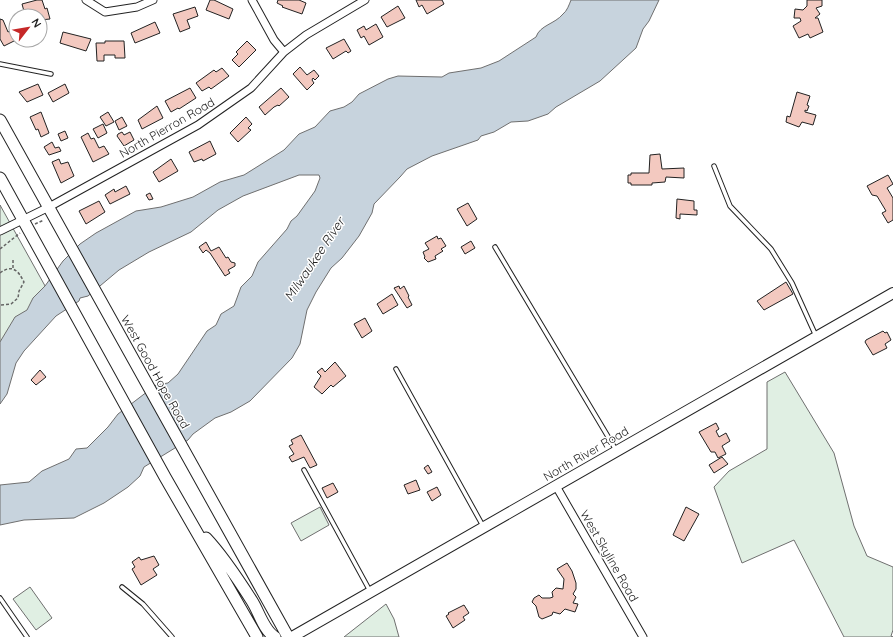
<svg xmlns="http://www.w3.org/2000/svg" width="893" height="637" viewBox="0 0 893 637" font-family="Quicksand,sans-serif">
  <rect width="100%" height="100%" fill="#fff"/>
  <path fill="#e0efe3" stroke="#6f6f6f" d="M0 205 54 302 0 377Z
    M785 372 834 453 854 526 867 556 893 567V630L891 636 893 637H844L794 540 742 563 714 487 729 471 767 449V382Z
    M320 507 329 525 301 541 291 523Z
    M30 587 52 618 36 630 13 599Z
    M386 604 394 619 399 637H344Z"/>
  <path fill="#c7d3dd" stroke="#6f6f6f" d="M571 0H659L649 21 643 29 636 48 600 81 556 107 548 114 528 121 511 122 494 132 481 136 478 140 432 156 407 169 400 177 374 204 372 213 359 236 342 258 331 268 316 292 307 310 300 344 292 358 250 401 231 412 215 418 193 434 188 440 144 467 140 476 128 487 104 503 74 518 24 520 0 525V485L29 482 42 471 69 459 76 449 87 448 108 427 118 414 156 385 168 383 178 374 207 331 216 325 221 314 234 306 241 287 252 276 258 262 287 229 291 221 297 216 315 191 320 178 319 175H299L243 196 218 210 191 232 149 252 119 270 88 296 80 298 79 301 56 316 24 351 16 363 7 394 0 404V342L15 317 27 310 33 298 45 286 63 261 80 244 96 233 136 211 161 207 193 197 220 182 244 175 284 150 299 134 315 127 330 111 344 107 352 102 359 94 388 79 398 76 442 77 449 73 481 68 499 61 536 37C540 25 555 24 563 14 567 11 569 5 571 0Z"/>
  <path fill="#f3c9c0" stroke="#222" d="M37 0H42L45 9 47 8 50 19 40 20V16H36L34 12 25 15 22 4Z
    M210 0H214L233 9 229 19 206 10Z
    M278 0H299L306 3 302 14 282 7 283 6 277 3Z
    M416 0H442L444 4 427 14 422 5 419 7Z
    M807 0H822V6L816 8 820 14 815 18H818L823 32 810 38 808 34 799 38 793 26 801 21 800 18H794L795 9 803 10 807 6Z
    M398 6 405 18 387 27 381 17Z
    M195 7 198 16 187 20 190 28 180 32 173 14Z
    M0 19 3 20 8 32 14 29 16 32V40L4 46 0 39Z
    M155 22 160 33 135 43 131 33Z
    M376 24 383 37 369 45 364 36 361 38 357 30 364 26 366 30Z
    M63 32 91 39 86 51 60 43Z
    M344 39 351 51 348 53 346 51 333 59 326 48Z
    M105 41H124L125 58H115V55H104V61H97L96 43H105Z
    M247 41 256 50 239 67 232 60 238 54 236 52Z
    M300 67 307 75 314 70 319 76 315 80 313 78 312 80 314 83 307 90 293 74Z
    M222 68 229 76 211 89 209 87 202 91 196 83 214 70 216 72Z
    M38 84 43 95 27 102 19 92Z
    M65 84 69 93 53 102 48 93Z
    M190 88 196 98 179 109 178 108 171 112 165 101Z
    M281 88 289 97 279 106 278 105 274 107 265 115 259 107Z
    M797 92 810 96 807 105 809 106 807 111 805 110V112L816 115 813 125 802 122 799 127 786 122 787 116 790 117Z
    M157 106 163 118 142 129 138 120Z
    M41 112 49 133 41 137 38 129 36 130 30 117Z
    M108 112 114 122 106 126 100 117Z
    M122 117 127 126 119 130 115 121Z
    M246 117 252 124 248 128 251 130 238 142 230 133Z
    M103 124 107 133 98 138 93 129Z
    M65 131 68 138 61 141 58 134Z
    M122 132 124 135 130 132 134 140 124 146 117 136 118 134Z
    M88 133 91 139 94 138 99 148 104 146 109 154 93 162 81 137Z
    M210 141 216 154 203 161 202 159 194 162 189 152Z
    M52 142 55 148 59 147 61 151 49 155 44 147Z
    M660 154 662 169 684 168V178L666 177 665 182 652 183V185H631V183H628V175H631V173H649L650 155Z
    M59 159 61 164 68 162 74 176 61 183 52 162Z
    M171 159 178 171 159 182 153 172Z
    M888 175 893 184 887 188 893 198V220L888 223 882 213 886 211 877 196 872 195 867 186Z
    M126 186 130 194 110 204 105 195 114 189 115 192Z
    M150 193 153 199 149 200 146 195Z
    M677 199 694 201V210H697V215L680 214V219L676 218Z
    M99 201 105 212 86 224 79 211Z
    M468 203 477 219 467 226 457 209Z
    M437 236 438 239 441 238 446 246 441 249 443 251 435 256 436 259 428 262 424 258 425 257 423 252 429 249 425 243Z
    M471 241 475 248 465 254 461 247Z
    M206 242 211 251 219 247 226 258 228 257 231 262 235 263V266L228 270 230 273 225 276 210 253 206 250 203 253 199 247Z
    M786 282 793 294 764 310 757 301Z
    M399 286 400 289 404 286 409 296 408 297 412 305 407 308 394 288Z
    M392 294 398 305 383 314 377 304Z
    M365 318 372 331 362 338 354 324Z
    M883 331 885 333 887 332 891 340 885 344 887 348 873 355 865 342 866 340Z
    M335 362 346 376 333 387 331 385 322 394 314 387 321 376 317 372 322 368 325 372Z
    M40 370 46 377 36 385 31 380Z
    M716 423 719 429 716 431 719 437 726 433 730 441 722 446 726 454 718 458 715 452H711L699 432Z
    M301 435 317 465 310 468 304 457 292 462 289 457 294 454 289 446 293 444 291 440Z
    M722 457 728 464 714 473 709 465Z
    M428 465 432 472 428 474 424 468Z
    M416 480 420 490 408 494 404 485Z
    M333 483 338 492 327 498 322 488Z
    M437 487 441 495 432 501 427 492Z
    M686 507 699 514 684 541 673 535Z
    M154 556 159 565 153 569 157 575 141 585 132 569 135 567 132 562 139 557 141 560Z
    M567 563 572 571 576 583V589L573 594 576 597 573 603 578 604 575 612 565 609 560 614 553 612 552 615 542 619 539 617 536 606 532 602 534 598 539 595 542 598H550L553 597 552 592 556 588 563 589 564 579 557 569Z
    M464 605 469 613 463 617 465 620 453 628 446 616 449 614 448 613Z"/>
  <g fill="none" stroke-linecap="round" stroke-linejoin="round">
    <g stroke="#222" stroke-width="5.5">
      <path id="lane" d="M0 64 51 74
        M714 166 730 206 771 249 792 283 816 336
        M495 247 616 450
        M396 369 483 526
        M304 470 370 591
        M122 587 143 604 172 637
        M0 598 27 637"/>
    </g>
    <g stroke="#222" stroke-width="9">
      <path id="street" d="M86 0 105 12 137 7 153 0
        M252 0 274 40 284 52
        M0 231 49 207 198 125 251 88 284 52 306 35 365 0
        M556 486 643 637"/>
    </g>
    <g stroke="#222" stroke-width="12">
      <path id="secondary" d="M292 637 893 293"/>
    </g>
    <g stroke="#222" stroke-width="13">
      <path id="primary" d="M0 120 288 637
        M0 178 165 477 257 637
        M206 538C223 556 238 579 252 601 259 612 264 631 275 637"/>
    </g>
    <path stroke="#646464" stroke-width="1.5" stroke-dasharray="3 2" stroke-linecap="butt" d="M35 224 44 220
      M0 249 20 233
      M13 268V260
      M0 273C12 264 18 270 24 282L19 291 18 298 11 304 0 305"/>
    <use href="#lane" stroke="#fff" stroke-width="3.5"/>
    <use href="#street" stroke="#fff" stroke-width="7"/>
    <use href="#secondary" stroke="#fff" stroke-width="10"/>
    <use href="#primary" stroke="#fff" stroke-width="11"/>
  </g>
  <g text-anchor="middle" stroke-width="3" stroke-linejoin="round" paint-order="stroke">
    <g font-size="12" fill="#222" stroke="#fff">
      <text transform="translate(167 128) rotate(-30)" y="4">North Pierron Road</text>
      <text transform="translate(155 372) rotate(61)" y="4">West Good Hope Road</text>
      <text transform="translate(586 454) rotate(-30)" y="4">North River Road</text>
      <text transform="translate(609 556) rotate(60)" y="4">West Skyline Road</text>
    </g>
    <g font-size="13" font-style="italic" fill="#222" stroke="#fff">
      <text transform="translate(314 259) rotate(-56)" y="5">Milwaukee River</text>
    </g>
  </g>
  <g transform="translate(28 28) rotate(59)"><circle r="19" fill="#ffffff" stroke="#a7a7a7"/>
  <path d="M0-3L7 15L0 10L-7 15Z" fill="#c62828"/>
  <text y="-6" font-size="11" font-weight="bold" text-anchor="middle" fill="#222222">N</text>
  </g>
</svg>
